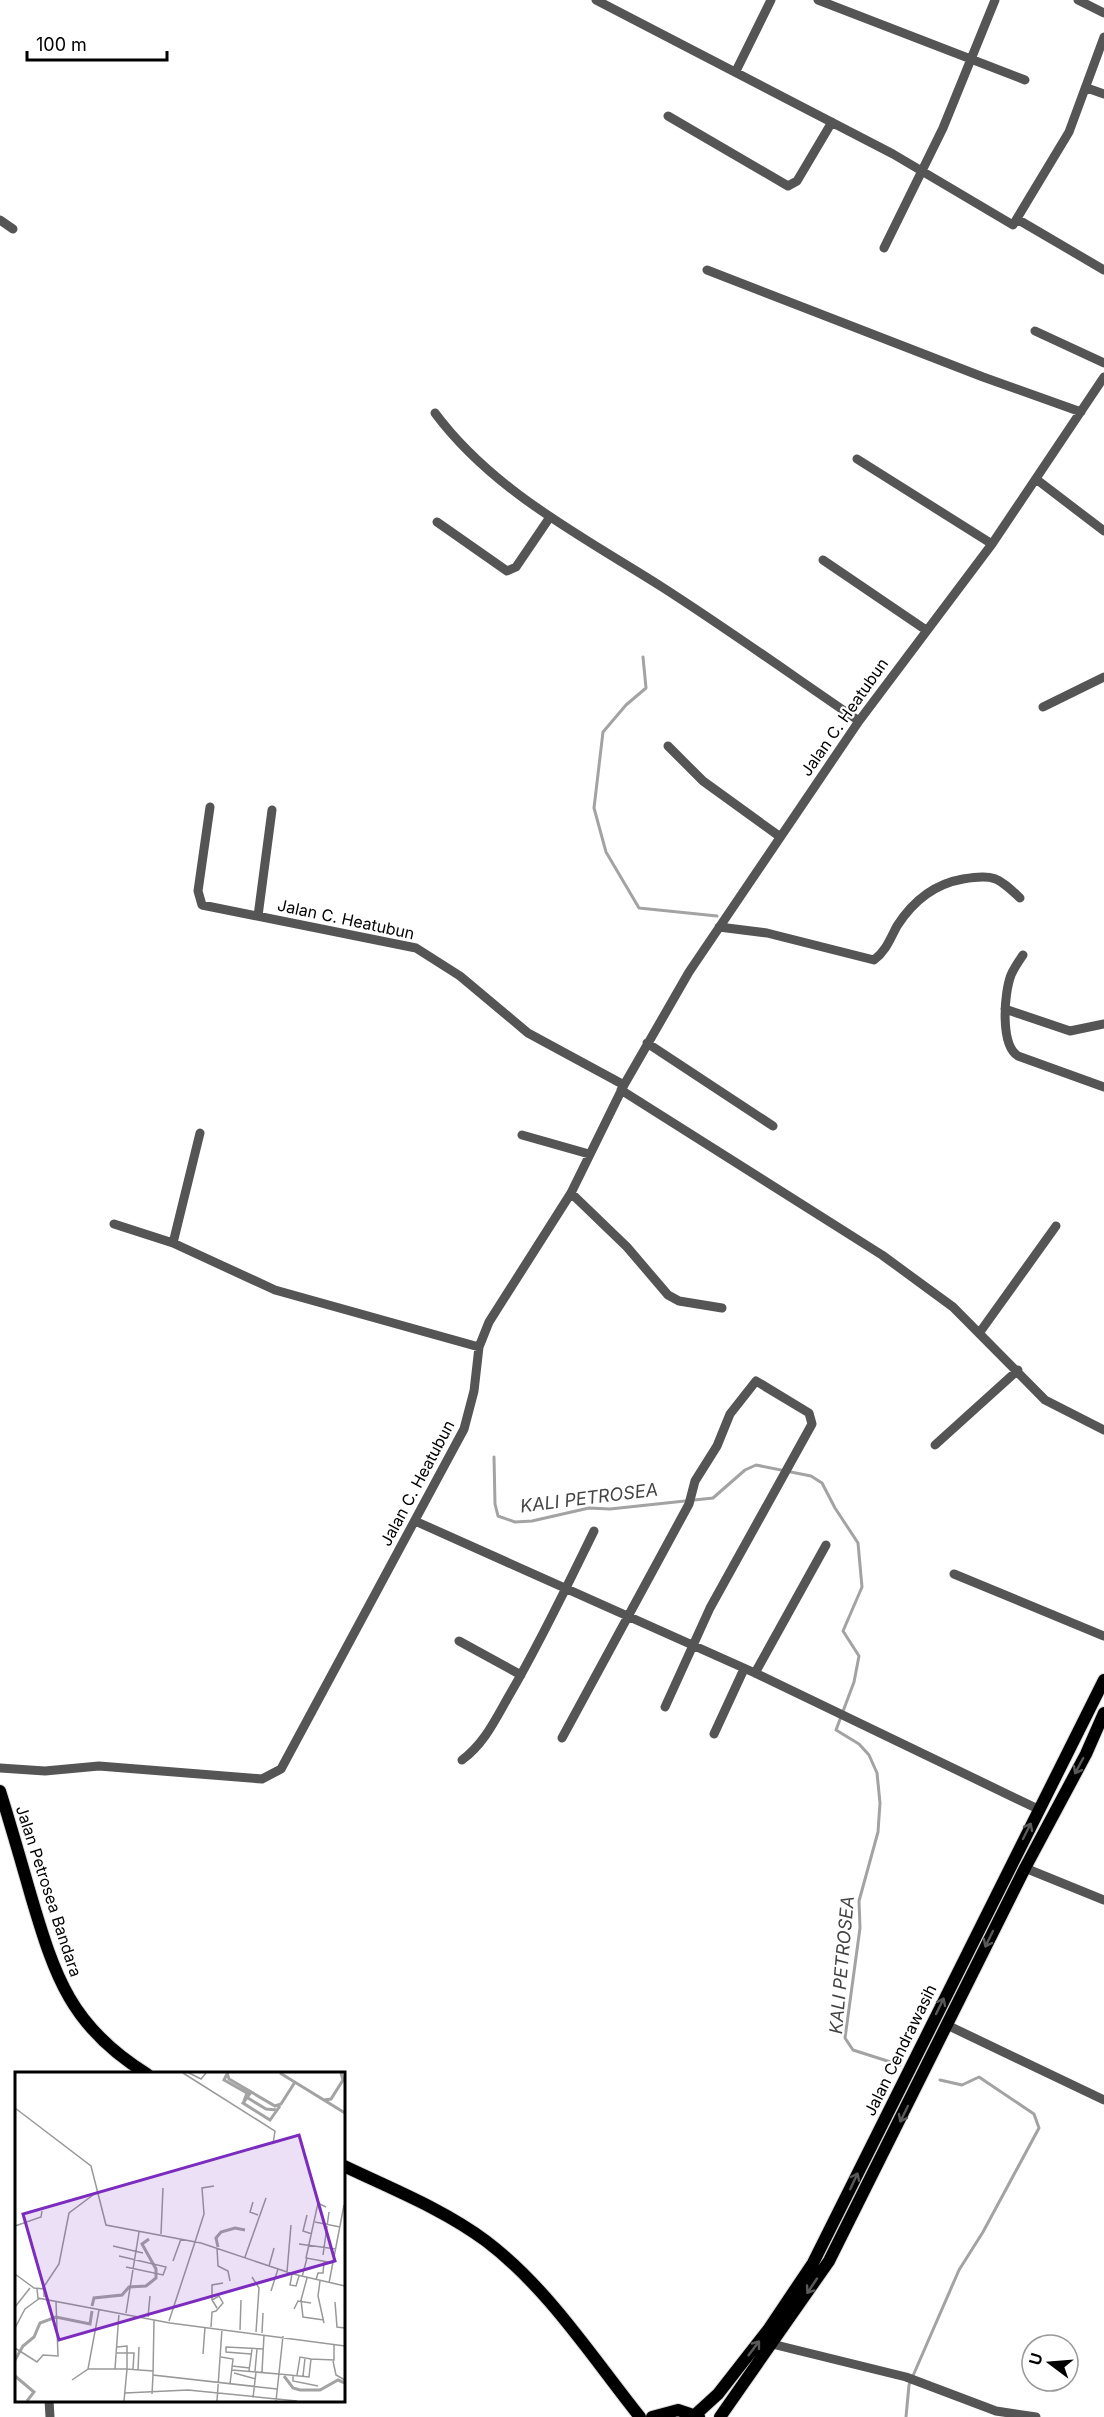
<svg xmlns="http://www.w3.org/2000/svg" width="1104" height="2417" viewBox="0 0 1104 2417" font-family="Inter,sans-serif">
  <rect width="100%" height="100%" fill="#fff"/>
  <g fill="none" stroke-linecap="round" stroke-linejoin="round">
    <path stroke="#a3a3a3" stroke-width="3" d="M643 657 646 688 626 705 603 732 594 808 606 852 639 908 717 916
      M494 1457 495 1504 498 1516 515 1522 532 1521 589 1508 610 1509 713 1498 745 1470 756 1465 811 1476 822 1483 835 1508 858 1543 862 1587 843 1631 859 1656 854 1682 836 1730 859 1744 869 1755 877 1773 880 1803 878 1832 859 1901 860 1928 845 2038 853 2050 900 2065
      M906 2417 909 2385 959 2270 983 2232 1039 2128 1034 2114 979 2077 962 2085 940 2080"/>
    <g stroke="#dbdbdb" stroke-width="14">
      <path id="major" d="M0 1791C11 1826 21 1861 31 1896 55 1977 71 2027 147 2074
        M344 2166C392 2189 443 2209 486 2241 548 2288 592 2357 640 2417
        M695 2415 718 2394 768 2330 813 2263 1104 1680
        M652 2417 678 2410 699 2417
        M720 2417 829 2261 1025 1868 1086 1754 1104 1713"/>
    </g>
    <path stroke="#555" stroke-width="9" d="M596 0 893 154 1013 225 1069 132 1104 37
      M818 0 1025 80
      M1078 0 1104 13
      M736 71 771 0
      M1087 88 1104 94
      M668 116 788 186 797 181 832 122
      M1017 219 1104 270
      M0 220 13 229
      M884 248 943 128 995 0
      M707 270 983 377 1081 412
      M1035 331 1104 363
      M435 413C493 491 582 536 662 587 729 630 793 676 859 721
      M857 459 992 544
      M1036 479 1104 531
      M437 522 507 571 516 567 550 517
      M823 560 926 630
      M1043 707 1104 677
      M668 746 703 781 779 836
      M210 807 198 891 202 905 416 948 460 976 528 1033 624 1085
      M258 916 272 810
      M719 927 767 933 874 960C886 951 890 939 897 926 913 901 934 884 963 879 994 874 998 877 1020 898
      M1023 955C1019 961 1014 968 1011 975 1004 993 1000 1045 1018 1056L1104 1087
      M1005 1009 1070 1031 1104 1024
      M647 1043 773 1126
      M621 1090 882 1255 953 1307 1045 1400 1104 1430
      M522 1135 589 1154
      M571 1193 627 1247 668 1295 679 1301 722 1308
      M114 1224 173 1243 275 1290 479 1347
      M173 1243 200 1133
      M980 1332 1056 1226
      M935 1445 1018 1370
      M415 1521 755 1673 1038 1809
      M954 1574 1104 1636
      M459 1641 521 1675
      M755 1673 826 1545
      M714 1734 744 1669
      M562 1738 689 1504 695 1481 717 1446 730 1414 756 1381 809 1413 812 1424 710 1608 665 1707
      M462 1760C485 1743 496 1718 510 1694 541 1641 567 1586 594 1531
      M0 1768 45 1771 99 1766 262 1779 281 1769 464 1429 474 1391 479 1347 489 1322 571 1193 624 1085 689 972 859 721 992 544 1104 377
      M1025 1868 1104 1900
      M947 2025 1104 2100
      M772 2344 906 2377 996 2411 1036 2417
      M49 2400 50 2417"/>
    <use href="#major" stroke="#000" stroke-width="12"/>
  </g>
  <defs><path id="oneway-shaft" d="M-6 0H5M1.5-3L5.5 0L1.5 3" fill="none" stroke-width="1.6" stroke-linecap="round" stroke-linejoin="round" transform="scale(1.5)"/></defs>
  <g stroke="#595959">
    <use href="#oneway-shaft" transform="translate(1079 1766) rotate(118)"/>
    <use href="#oneway-shaft" transform="translate(1027 1831) rotate(-63)"/>
    <use href="#oneway-shaft" transform="translate(989 1939) rotate(116)"/>
    <use href="#oneway-shaft" transform="translate(940 2006) rotate(-64)"/>
    <use href="#oneway-shaft" transform="translate(904 2114) rotate(116)"/>
    <use href="#oneway-shaft" transform="translate(854 2181) rotate(-65)"/>
    <use href="#oneway-shaft" transform="translate(812 2286) rotate(124)"/>
    <use href="#oneway-shaft" transform="translate(754 2348) rotate(-53)"/>
  </g>
  <g text-anchor="middle" stroke-width="4.5" stroke-linejoin="round" paint-order="stroke">
    <g font-size="16" fill="#000" stroke="#fff">
      <text transform="translate(844 717) rotate(-55)" y="6">Jalan C. Heatubun</text>
      <text transform="translate(346 919) rotate(12)" y="6">Jalan C. Heatubun</text>
      <text transform="translate(417 1483) rotate(-62)" y="6">Jalan C. Heatubun</text>
      <text transform="translate(49 1891) rotate(72)" y="6">Jalan Petrosea Bandara</text>
      <text transform="translate(900 2050) rotate(-64)" y="6">Jalan Cendrawasih</text>
    </g>
    <g font-size="18" font-style="italic" fill="#444" stroke="#fff">
      <text transform="translate(589 1498) rotate(-7)" y="6">KALI PETROSEA</text>
      <text transform="translate(842 1965) rotate(-85)" y="6">KALI PETROSEA</text>
    </g>
  </g>
  <g transform="translate(15 2072)">
    <rect width="330" height="330" fill="#fff"/>
    <path fill="none" stroke="#a3a3a3" stroke-width="3" d="M212 1 214 7 260 34 266 32 280 10M265 1 330 41M212 2 209 8 232 21 229 29M236 20 228 31 255 48 265 34M233 26 251 37 262 38M309 28 316 27 328 8 326 1M203 175 201 166 206 160 220 156 230 158M77 234 79 226 107 223 114 215 131 214 141 206V197L127 172 134 167M0 288 8 274 19 265 25 251 41 245 75 252 77 239M0 304 19 320 12 329M269 304 278 316 285 318H305L323 308 330 311"/>
    <path fill="none" stroke="#999" stroke-width="1.5" d="M168 1 260 59 258 72M174 1 186 7 191 1M0 36 76 94 91 153 186 171 278 202 330 214M238 130 235 140 243 143M311 135 303 131 291 186 318 191M292 143 288 159 297 162M300 150 325 155M0 154 26 145 27 139M146 162 148 116M180 170 189 142 187 116 199 114M284 172 321 177M98 174 128 181M202 176 203 194 213 199 215 209M308 183 314 140M104 184 151 195 148 203 111 195M230 185 251 126M158 189 166 167M254 194 259 176M272 200 276 153M0 202 19 216 29 217V225M277 202 275 213 281 214 284 204M237 205 244 216 241 260M287 205 292 186M292 206 286 228 288 245 309 248M301 208 303 201H308L309 190M305 209 303 224 309 251M314 211 329 133M28 216 44 192 54 141 82 120M22 217 23 226 155 251 330 274M256 219 263 197M197 228V213L208 211M320 230 322 255 330 256M0 235 15 216M279 237 283 229 296 231M111 241 124 160M133 245 135 224M139 248 138 303 262 317M154 249 180 170M196 255 197 240 201 239 208 231 204 224 197 228 202 236M0 256 10 237 25 226M225 258 226 228M247 261 248 241M0 276 22 290 28 283 43 284 41 230M102 281H119L118 297M188 282 190 255M236 282 211 280V275L249 277M206 285 218 287 215 312M318 289 321 303 330 308M217 294 235 296M73 297H112V274L102 275M100 297 104 241M123 298 124 275M217 298 264 302M234 299 237 277M240 299 242 277M247 300 249 263M219 301 241 307M264 302 294 305 296 287 319 288V273M278 303V309L303 314M282 303 285 285 296 287M288 304 290 286M57 308 73 297 84 238M110 321 173 318 282 329M137 322 138 303M238 326 241 300M109 329 112 297 138 299M202 329 207 257M261 329 268 264"/>
    <path fill="#7b2cbf" fill-opacity="0.15" stroke="#7b2cbf" stroke-width="3" d="M284 63 320 189 44 268 8 142Z"/>
    <rect width="330" height="330" fill="none" stroke="#000" stroke-width="3"/>
  </g>
  <g transform="translate(1050 2363) rotate(286)"><circle r="28" fill="#ffffff" stroke="#999999" stroke-width="1.5"/>
  <path d="M0-4.5L10 22L0 15L-10 22Z" fill="#000000"/>
  <text y="-9" font-size="16" font-weight="bold" text-anchor="middle" fill="#000000">U</text>
  </g>
  <path d="M27 51v9h140v-9" fill="none" stroke="#000000" stroke-width="3"/>
  <text x="36" y="51" font-size="18" fill="#000000" stroke="#ffffff" stroke-width="4.5" paint-order="stroke">100 m</text>
</svg>
